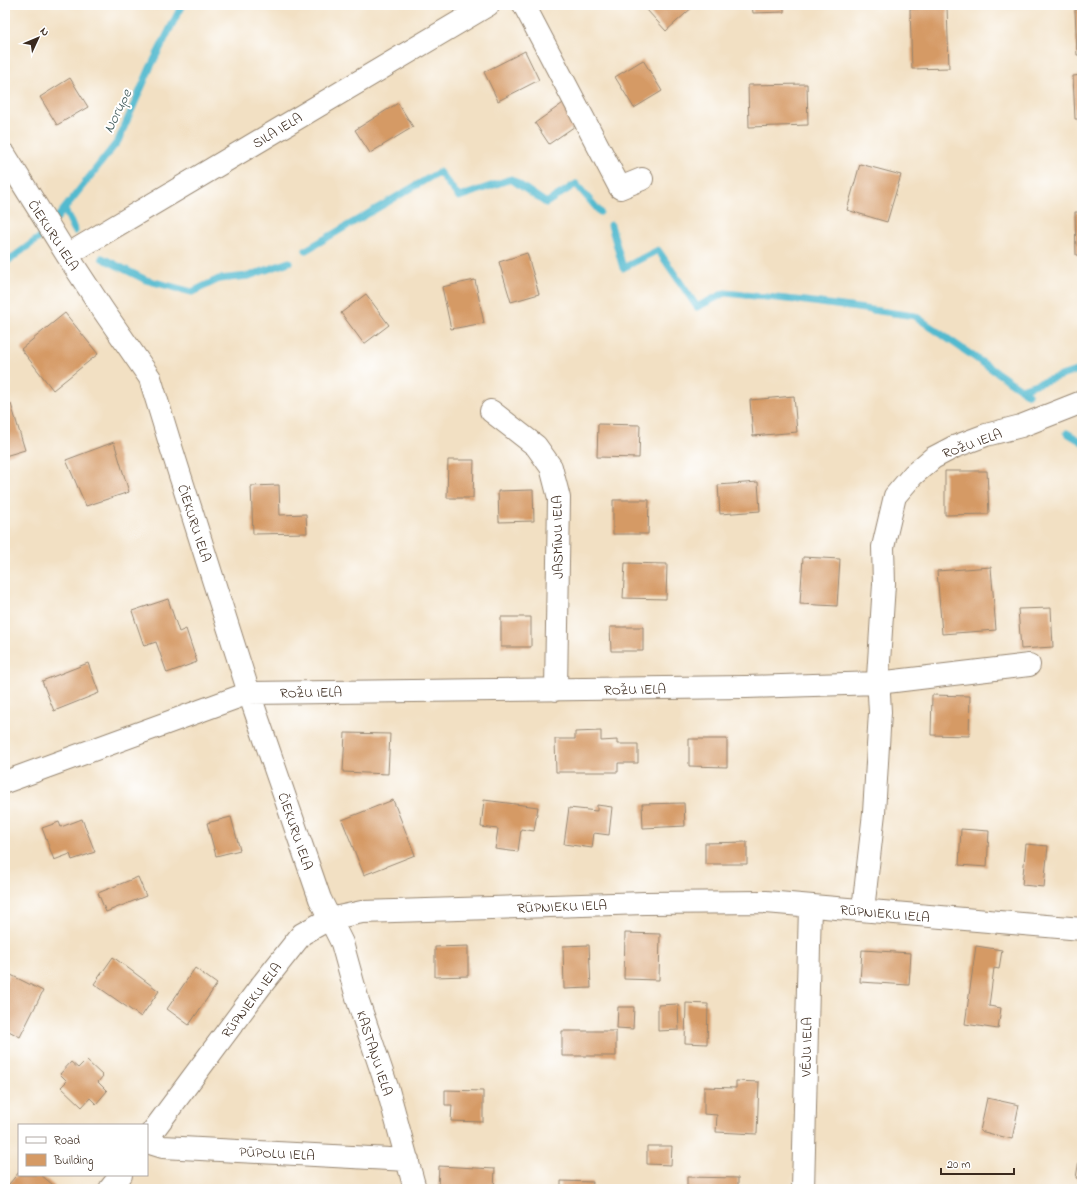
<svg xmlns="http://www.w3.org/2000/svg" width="1087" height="1194" viewBox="0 0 1087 1194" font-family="'Indie Flower',sans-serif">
  <rect width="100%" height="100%" fill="#fff"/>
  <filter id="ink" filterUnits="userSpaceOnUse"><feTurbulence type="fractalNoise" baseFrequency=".025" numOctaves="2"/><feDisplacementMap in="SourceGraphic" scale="8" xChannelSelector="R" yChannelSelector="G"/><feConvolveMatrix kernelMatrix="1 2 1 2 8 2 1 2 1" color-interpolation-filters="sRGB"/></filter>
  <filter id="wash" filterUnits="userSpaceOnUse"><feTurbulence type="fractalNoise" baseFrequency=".012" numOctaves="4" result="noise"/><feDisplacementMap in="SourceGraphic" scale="16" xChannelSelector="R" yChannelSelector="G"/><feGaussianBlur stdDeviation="0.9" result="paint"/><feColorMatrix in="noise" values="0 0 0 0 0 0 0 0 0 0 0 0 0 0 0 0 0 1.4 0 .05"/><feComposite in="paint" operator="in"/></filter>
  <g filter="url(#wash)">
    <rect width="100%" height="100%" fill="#f2e0c3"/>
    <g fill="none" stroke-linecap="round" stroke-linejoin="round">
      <path stroke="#52bacf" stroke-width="7" d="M65 210 75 231
        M57 218 118 141 150 68 182 5
        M611 225 623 268 658 250 697 307 725 293 806 301 915 316 1028 394
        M306 250 439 172 459 197 511 179 546 203 576 184 600 212
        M102 258 146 280 192 292 219 279 249 276 289 262
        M5 263 39 238
        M1021 389 1082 369
        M1067 433 1082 442"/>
    </g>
    <g id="blocks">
      <path fill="#d59a65" d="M652 5H695L666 31 647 10Z
        M752 5H784V12L753 13Z
        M947 7 949 68 912 69 910 9Z
        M1082 9V55H1077L1075 10Z
        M525 51 539 80 498 101 484 72Z
        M643 60 662 91 634 108 615 77Z
        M1082 75V119H1075L1073 76Z
        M70 78 88 107 57 125 40 97Z
        M807 84 808 125 749 127 748 85Z
        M566 101 581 122 549 144 535 123Z
        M398 103 413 127 370 153 355 130Z
        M860 164 901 175 887 222 847 210Z
        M1075 212H1082V255H1076Z
        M527 253 539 294 511 302 499 262Z
        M475 280 484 323 451 329 442 287Z
        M366 294 389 325 364 344 341 313Z
        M65 313 98 354 53 390 21 349Z
        M794 396 797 432 753 436 750 400Z
        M11 404 25 450 5 456V406Z
        M598 424 640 425 639 458 597 457Z
        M114 442 129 492 86 506 66 460Z
        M448 460H474L473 498H447Z
        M945 471H987L989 514 945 515Z
        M758 482 760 511 720 514 718 485Z
        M279 485 280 515 306 514 307 533 253 534 251 486Z
        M533 490 534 521 499 522 498 491Z
        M613 500H649L648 534H613Z
        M803 557 840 559 837 606 800 604Z
        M625 563 667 564 666 599 623 598Z
        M991 567 996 630 942 634 937 571Z
        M168 599 179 632 186 629 197 662 167 673 156 642 144 646 132 611Z
        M1051 608 1053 647 1021 649 1018 609Z
        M501 617H531V647H501Z
        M610 627H643V651H611Z
        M88 663 99 693 54 711 42 681Z
        M932 695 970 696 969 736 931 735Z
        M601 731V741L617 740V744H638V763H618V772H556L555 739H575V732Z
        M345 733 390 734 388 774 343 772Z
        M689 739H727V767L689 766Z
        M393 800 415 855 364 875 342 820Z
        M484 800 538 807 534 831 521 829 518 852 495 849 498 829 481 827Z
        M684 803 685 826 643 828 642 804Z
        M597 805 612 807 609 835 594 833 592 848 564 844 569 808 597 811Z
        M231 817 240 850 216 856 207 823Z
        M82 819 95 852 72 860 70 854 54 860 42 828 59 822 61 827Z
        M961 829 989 831 987 867 959 865Z
        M747 842V864H705V843Z
        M1026 844 1048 846 1044 887 1022 885Z
        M138 877 146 896 106 912 98 893Z
        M625 933 660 934 659 980 624 979Z
        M589 945 591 988 564 989 563 946Z
        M468 946V976L435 977V947Z
        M976 946 1002 950 999 969 994 968 989 1006 1001 1008 998 1029 965 1024Z
        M862 950 911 953 909 985 860 982Z
        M113 957 159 991 141 1017 94 984Z
        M195 968 217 984 189 1025 167 1009Z
        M9 974 43 991 20 1037 5 1029V983Z
        M686 1003 708 1004 707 1044 685 1043Z
        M678 1004 679 1030 658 1031V1005Z
        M618 1007H634L633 1029 617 1028Z
        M562 1031H616V1056H562Z
        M86 1060 103 1076 98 1082 107 1091 96 1104 90 1098 82 1107 61 1087 67 1081 60 1074 71 1062 78 1068Z
        M736 1081 759 1082 757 1134 716 1132 717 1115 704 1114V1087L736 1088Z
        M445 1090 483 1091V1122L451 1121 452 1105H445Z
        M987 1098 1019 1105 1012 1139 980 1131Z
        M647 1146H672L671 1165 647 1164Z
        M1081 1148H1082V1179L1076 1178Z
        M439 1166 495 1169 494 1189H438Z
        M19 1172V1175H41L58 1189H5Z
        M687 1177 738 1178V1189H687Z
        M561 1181 593 1182 592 1189H561Z"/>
    </g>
  </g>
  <g filter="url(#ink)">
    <use href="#blocks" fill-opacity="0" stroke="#968570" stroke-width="1"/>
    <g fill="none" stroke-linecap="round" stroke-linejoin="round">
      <g stroke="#968570" stroke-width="24">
        <path id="minor" d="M524 5 620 188 642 179
          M5 155 67 255 103 310 150 378 172 450 249 693 320 899 342 943 358 1001 388 1090 415 1189
          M67 255 488 5
          M491 411 536 446 551 467 559 498 556 690
          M5 782 249 693 746 687 878 683 1029 665
          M863 910 874 813 880 712 878 677 884 584 883 547 895 496 913 475 933 458 954 447 986 435 1021 426 1082 402
          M147 1139 260 987 302 934 329 919 362 912 645 903 766 902 1082 929
          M147 1142 163 1147 408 1160
          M110 1189 121 1175
          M803 1189 810 906"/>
      </g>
      <use href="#minor" stroke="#fff" stroke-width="22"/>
    </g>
  </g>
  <g text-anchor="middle" stroke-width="4" stroke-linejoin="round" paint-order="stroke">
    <g font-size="14" fill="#3b2a1e" stroke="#fff">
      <text transform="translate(277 130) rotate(-31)" y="5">SILA IELA</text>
      <text transform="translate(54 235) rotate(57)" y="5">ČIEKURU IELA</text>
      <text transform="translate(972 443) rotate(-20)" y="5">ROŽU IELA</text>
      <text transform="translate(195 523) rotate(72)" y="5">ČIEKURU IELA</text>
      <text transform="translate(557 537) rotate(-91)" y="5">JASMĪNU IELA</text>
      <text transform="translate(635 689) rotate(-1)" y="5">ROŽU IELA</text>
      <text transform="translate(311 692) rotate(-1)" y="5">ROŽU IELA</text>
      <text transform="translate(296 831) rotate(71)" y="5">ČIEKURU IELA</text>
      <text transform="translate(562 906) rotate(-2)" y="5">RŪPNIEKU IELA</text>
      <text transform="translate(885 913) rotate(5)" y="5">RŪPNIEKU IELA</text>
      <text transform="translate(251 1000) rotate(-53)" y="5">RŪPNIEKU IELA</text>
      <text transform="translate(806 1047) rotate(-89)" y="5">VĒJU IELA</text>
      <text transform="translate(375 1053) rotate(72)" y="5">KASTAŅU IELA</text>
      <text transform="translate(277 1153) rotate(3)" y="5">PŪPOLU IELA</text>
    </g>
    <g font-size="15" font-style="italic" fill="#435c5c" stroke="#fff">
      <text transform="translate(117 111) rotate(-64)" y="5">Norupe</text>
    </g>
  </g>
  <rect width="1087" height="1194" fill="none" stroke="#fff" stroke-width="20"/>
  <rect x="18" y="1124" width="130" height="52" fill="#ffffff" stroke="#b1aaa5"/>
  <rect x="26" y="1137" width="20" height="6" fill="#ffffff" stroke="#b1aaa5"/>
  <text x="54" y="1144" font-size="12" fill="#3b2a1e">Road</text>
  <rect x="26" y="1154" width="20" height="12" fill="#d59a65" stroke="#b1aaa5"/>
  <text x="54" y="1164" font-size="12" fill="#3b2a1e">Building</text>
  <g transform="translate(38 38) rotate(46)" stroke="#ffffff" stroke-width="3" paint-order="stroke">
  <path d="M0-3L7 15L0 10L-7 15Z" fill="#3b2a1e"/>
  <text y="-6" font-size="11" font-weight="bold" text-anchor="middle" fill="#3b2a1e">N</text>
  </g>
  <path d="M941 1168v6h73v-6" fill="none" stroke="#3b2a1e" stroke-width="2"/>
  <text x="947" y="1168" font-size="12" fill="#3b2a1e" stroke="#ffffff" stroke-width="3" paint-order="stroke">20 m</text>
</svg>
